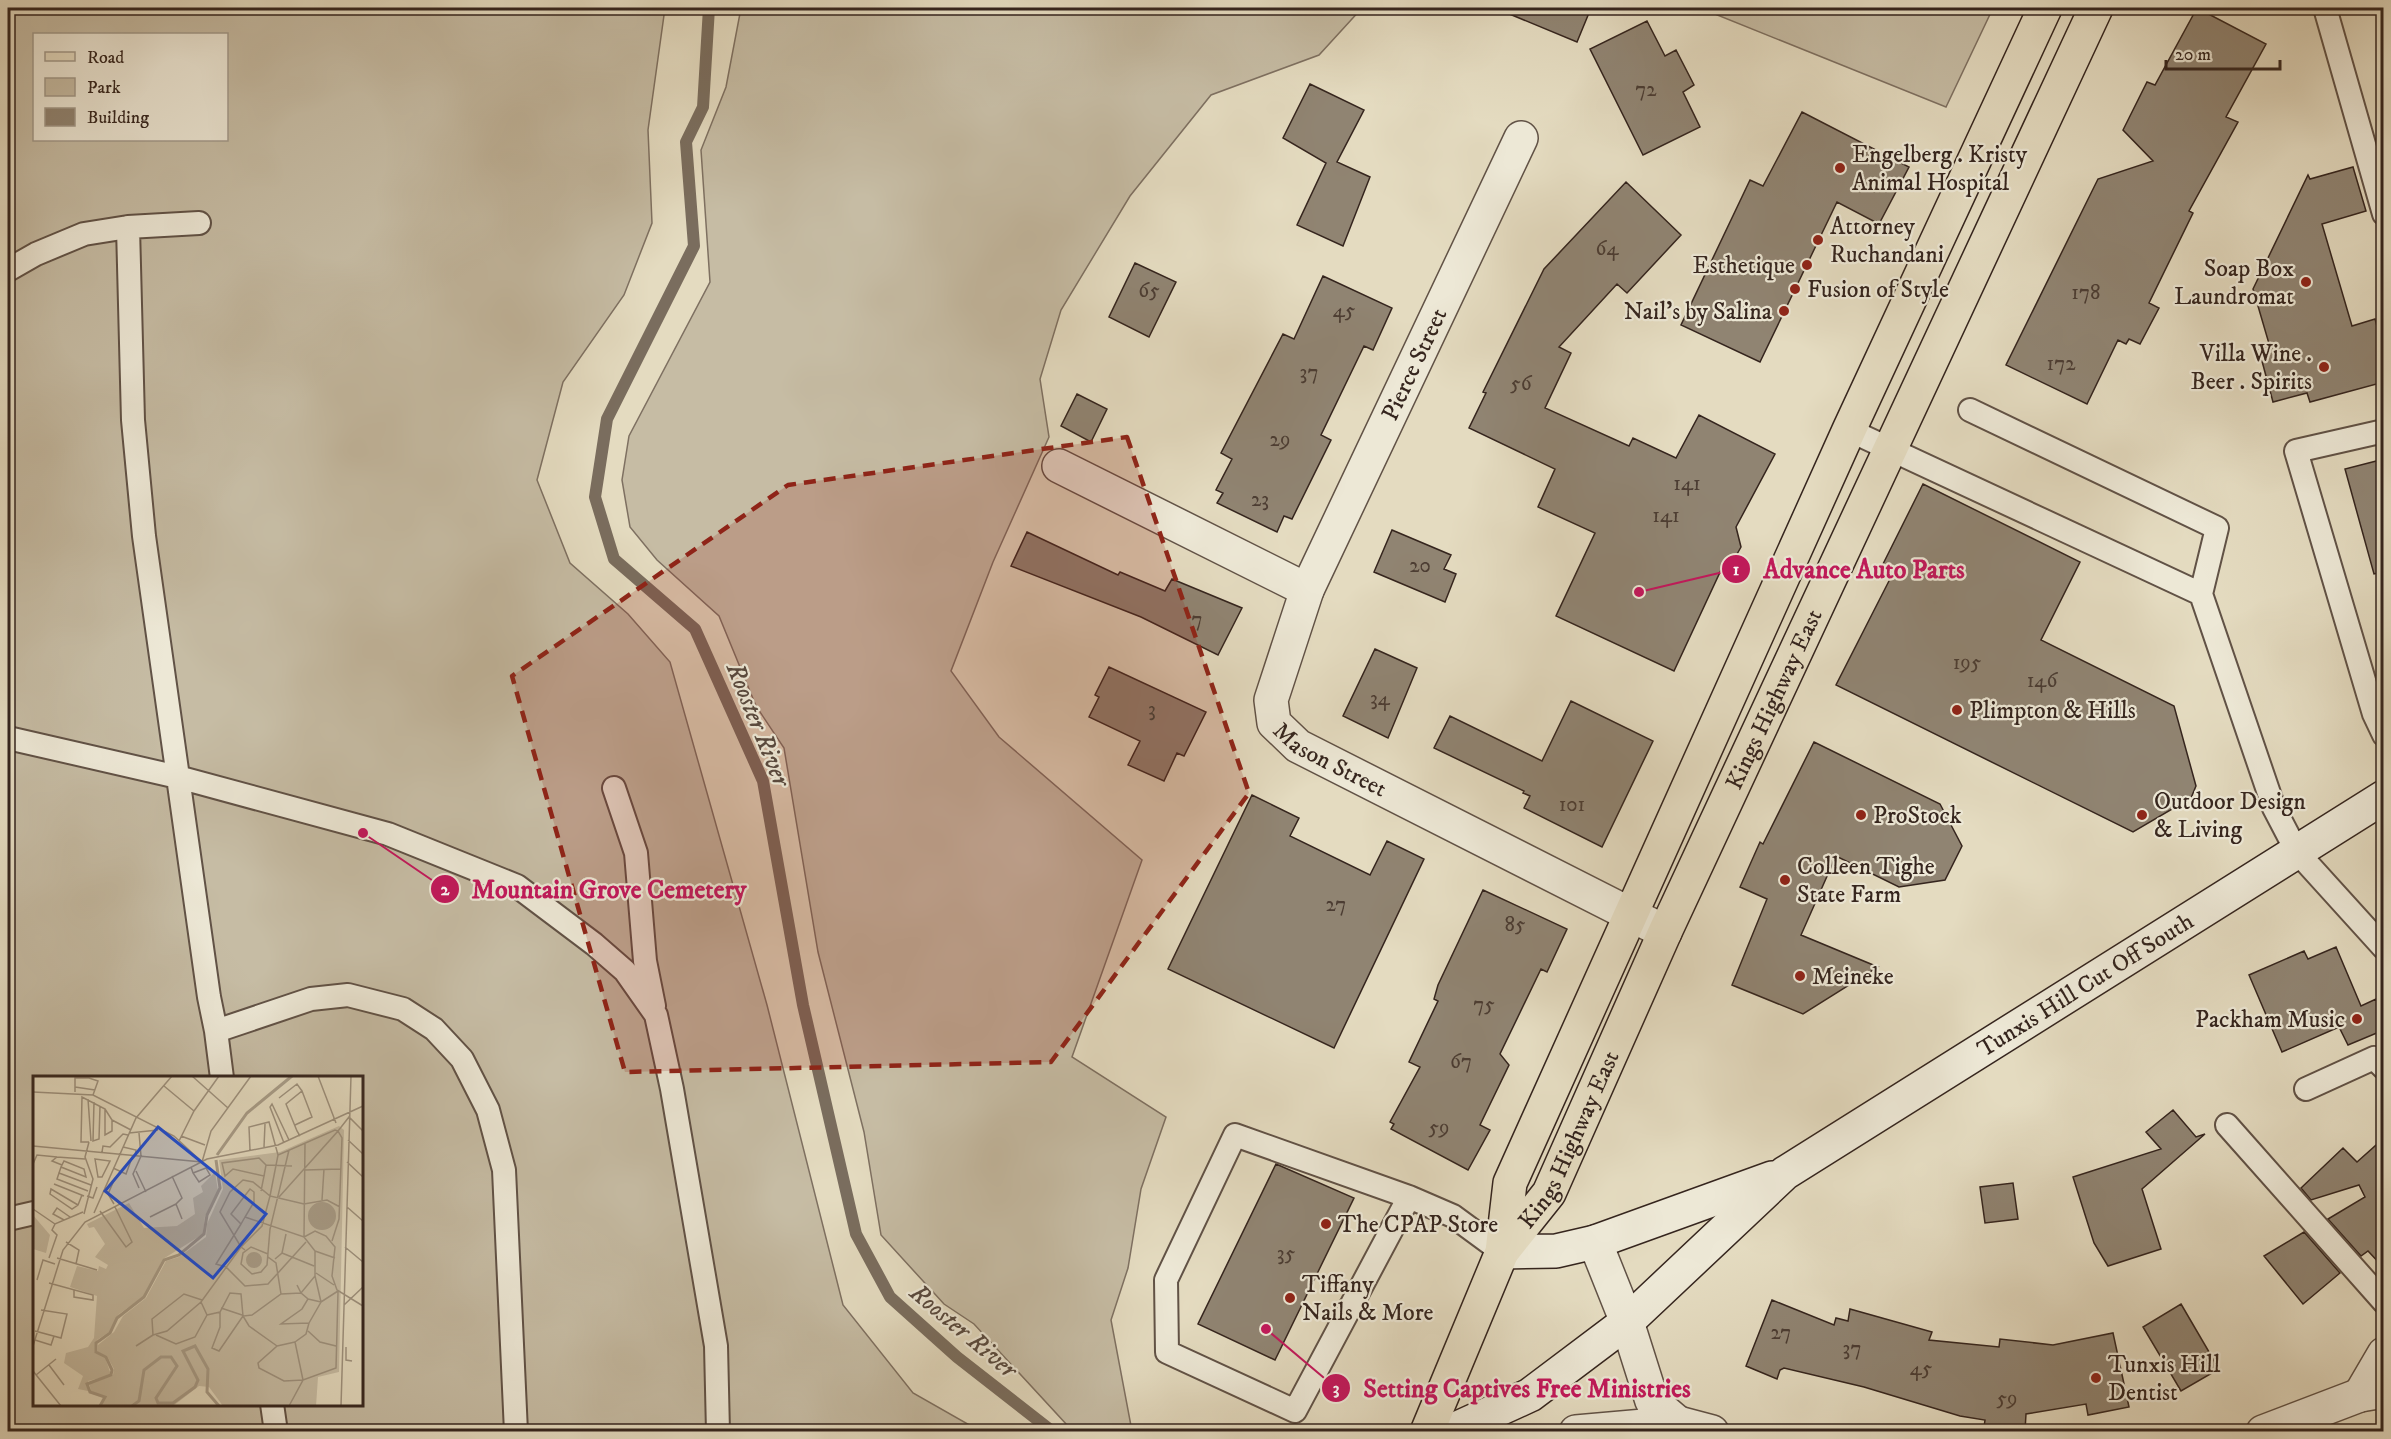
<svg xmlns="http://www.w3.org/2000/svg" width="2391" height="1439" viewBox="0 0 2391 1439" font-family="'IM FELL DW Pica',serif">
  <rect width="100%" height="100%" fill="#e4dbc0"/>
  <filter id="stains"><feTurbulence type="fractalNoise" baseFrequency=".00333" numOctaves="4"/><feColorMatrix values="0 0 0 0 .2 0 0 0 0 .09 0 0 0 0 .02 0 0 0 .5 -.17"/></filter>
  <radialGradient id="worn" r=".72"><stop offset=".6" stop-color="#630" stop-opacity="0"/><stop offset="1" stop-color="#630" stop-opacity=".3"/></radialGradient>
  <path fill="#c6bca4" stroke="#7e7061" stroke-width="1.5" fill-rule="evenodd" d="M8 8H665L648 130 652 223 624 295 563 382 537 480 570 563 628 614 670 662 767 1005 843 1305 913 1393 980 1431H8ZM34 34H226V140H34ZM34 1078H362V1404H34Z
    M741 8H1362L1319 55 1211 95 1130 196 1061 310 1040 379 1049 437 993 562 951 671 999 737 1142 860 1072 1057 1166 1117 1141 1189 1128 1268 1111 1320 1132 1431H1086L1068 1426 974 1324 944 1304 881 1235 864 1132 818 952 784 748 756 706 719 616 657 560 630 527 622 480 629 436 710 282 701 150 726 87Z
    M1700 8H1993L1946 107Z"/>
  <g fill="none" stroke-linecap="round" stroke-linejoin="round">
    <path stroke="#7a6d5e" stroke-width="12" d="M709 8 703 107 686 142 694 246 607 419 595 497 614 559 695 629 763 781 803 1005 856 1234 890 1297 957 1357 1053 1432"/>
  </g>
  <path fill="#908472" stroke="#35251e" stroke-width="1.5" d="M1495 8H1591L1577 42Z
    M2197 8 2266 44 2226 117 2238 122 2189 211 2193 213 2149 303 2159 308 2140 344 2129 339 2126 344 2118 340 2087 404 2006 365 2098 179 2153 161 2123 130 2147 82 2155 85Z
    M1647 21 1665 56 1676 50 1694 85 1683 92 1700 127 1643 155 1590 49Z
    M1310 84 1364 110 1337 162 1370 177 1343 246 1297 225 1326 163 1283 138Z
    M1802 112 1909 167 1879 224 1837 202 1760 362 1681 325 1750 180 1763 186Z
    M2353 167 2366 211 2322 224 2352 326 2375 319 2384 352V382L2310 402 2307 393 2273 402 2259 350 2270 347 2253 289 2308 175 2310 179Z
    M1626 182 1681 235 1627 293 1617 284 1559 347 1571 353 1545 408 1629 446 1633 438 1676 458 1699 415 1775 454 1736 527 1741 547 1728 570 1722 568 1674 671 1556 616 1595 533 1538 507 1555 469 1469 428 1486 393 1483 392 1544 269Z
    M1135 263 1176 282 1149 337 1109 317Z
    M1323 276 1392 308 1373 350 1364 346 1321 435 1331 440 1292 519 1284 516 1277 532 1217 503 1223 493 1216 490 1232 459 1221 453 1283 334 1294 339Z
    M1077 394 1107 409 1091 442 1061 426Z
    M2384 459V572L2374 574 2345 469Z
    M1923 484 2080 562 2041 640 2174 706 2196 786 2191 798 2133 832 1836 685 1891 577 1879 572Z
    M1392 530 1451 555 1444 569 1456 574 1445 602 1374 572Z
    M1027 532 1118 575 1120 572 1165 591 1172 579 1242 608 1218 655 1141 617 1011 566Z
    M1375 649 1417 668 1388 738 1343 716Z
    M1109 667 1206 712 1184 756 1177 753 1164 781 1128 765 1140 741 1089 717 1099 697 1095 695Z
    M1571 701 1653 741 1602 847 1524 808 1530 796 1523 793 1524 791 1434 748 1450 716 1542 761Z
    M1814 742 1940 804 1962 846 1945 880 1899 887 1836 856 1801 935 1878 967 1803 1014 1732 985 1767 899 1740 887 1760 842 1763 844Z
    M1252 795 1299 818 1290 836 1370 875 1387 841 1424 859 1334 1048 1168 969Z
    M1483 890 1567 929 1547 972 1541 969 1500 1054 1509 1065 1480 1125 1490 1130 1468 1170 1391 1129 1394 1124 1390 1122 1420 1067 1409 1062 1438 1001 1434 999 1438 985Z
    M2336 947 2361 1006 2376 999 2384 1016V1030L2348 1045 2339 1027 2282 1052 2249 975 2304 951 2308 959Z
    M2173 1110 2196 1137 2205 1134 2142 1189 2161 1249 2108 1266 2094 1243 2073 1177 2161 1149 2146 1132Z
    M2384 1138V1268L2368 1251 2361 1256 2328 1219 2365 1197 2359 1185 2311 1200 2301 1188 2343 1148 2357 1162Z
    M1276 1164 1354 1198 1275 1360 1198 1324Z
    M2013 1183 2018 1219 1985 1223 1980 1187Z
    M2304 1232 2340 1273 2303 1304 2264 1256Z
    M1772 1300 1834 1325 1836 1318 1848 1321 1850 1309 1932 1332 1929 1340 1999 1347 2000 1339 2053 1345 2113 1333 2129 1407 2088 1415 2086 1404 2026 1414 2025 1431 1984 1427 1985 1420 1960 1416 1864 1387 1784 1368 1780 1370 1777 1379 1746 1366Z
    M2181 1304 2219 1369 2181 1391 2143 1327Z"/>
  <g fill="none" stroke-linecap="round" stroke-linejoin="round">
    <g stroke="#615246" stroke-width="26">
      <path id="lane" d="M2325 8 2384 214
        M128 227 199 223
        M8 270 36 254 84 234 128 227 133 420 144 536 209 997 216 1031
        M1970 410 2217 528 2201 594 2274 808 2297 852 2384 948
        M1849 430 2201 594
        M2384 431 2296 451 2374 714 2384 735
        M8 738 178 777 388 834 517 886 594 944 625 971 656 1015 672 1089 716 1346 718 1432
        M614 788 636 853 645 961 654 1006
        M222 1078 216 1031 311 999 348 995 403 1009 434 1029 462 1059 488 1110 504 1170 516 1432
        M2306 1089 2374 1058 2384 1068
        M2227 1125 2384 1302
        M1409 1197 1295 1411 1167 1352 1166 1280 1235 1135 1409 1197 1453 1216 1502 1252
        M8 1219 34 1213
        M272 1404 276 1432"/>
    </g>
    <g stroke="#615246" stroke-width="36">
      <g id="street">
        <path id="s1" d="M1059 466 1307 590 1271 700 1274 723 1298 746 1665 932"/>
        <path id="s2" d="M1307 590 1521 138"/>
        <path d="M1595 1242 1627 1322 1652 1401 1678 1423"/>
        <path d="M2360 1395 2384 1354"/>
        <path d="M1576 1432 1678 1423 1712 1432"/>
        <path d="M2263 1432 2360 1395 2384 1391"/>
      </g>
    </g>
    <g stroke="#35251e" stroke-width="36">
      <g id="secondary">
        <path d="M1502 1252 1556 1251 1595 1242 1772 1178"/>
        <path id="s3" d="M1449 1432 1530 1395 1627 1322 1785 1173 2384 797"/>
      </g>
    </g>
    <g stroke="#35251e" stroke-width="36">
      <g id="primary">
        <path id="s4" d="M1502 1252 1549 1193 1665 932 2096 8"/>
        <path d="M1427 1432 1502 1252 1510 1183 1849 430 2045 8"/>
      </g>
    </g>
    <use href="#lane" stroke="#ede8d6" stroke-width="22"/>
    <use href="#street" stroke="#ede8d6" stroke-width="33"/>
    <use href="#secondary" stroke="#ede8d6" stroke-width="33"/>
    <use href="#primary" stroke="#e4dbc0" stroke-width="33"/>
  </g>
  <path fill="#8f2418" fill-opacity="0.2" stroke="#8f2418" stroke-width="4.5" stroke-dasharray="12 8" stroke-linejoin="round" d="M1127 437 1249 793 1051 1062 625 1072 512 676 788 485Z"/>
  <g fill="#8f2418" stroke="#ede8d6" stroke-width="2">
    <circle cx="1840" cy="168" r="6"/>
    <circle cx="1818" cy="240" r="6"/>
    <circle cx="1807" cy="265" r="6"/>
    <circle cx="2306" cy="282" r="6"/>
    <circle cx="1795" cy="289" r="6"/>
    <circle cx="1784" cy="311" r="6"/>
    <circle cx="2324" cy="367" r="6"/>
    <circle cx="1957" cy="710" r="6"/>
    <circle cx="1861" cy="815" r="6"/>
    <circle cx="2142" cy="815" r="6"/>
    <circle cx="1785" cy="880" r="6"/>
    <circle cx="1800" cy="976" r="6"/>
    <circle cx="2357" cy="1019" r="6"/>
    <circle cx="1326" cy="1224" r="6"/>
    <circle cx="1290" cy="1298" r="6"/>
    <circle cx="2096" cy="1378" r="6"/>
  </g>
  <g text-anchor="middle" stroke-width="4.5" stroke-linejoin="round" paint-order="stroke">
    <g font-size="21" fill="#4c3d33">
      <text x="1646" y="96">72</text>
      <text x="1607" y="255">64</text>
      <text x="1149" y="297">65</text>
      <text x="2086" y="299">178</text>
      <text x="1344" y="317">45</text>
      <text x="2061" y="370">172</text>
      <text x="1309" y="379">37</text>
      <text x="1521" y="390">56</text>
      <text x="1280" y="446">29</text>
      <text x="1687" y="490">141</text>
      <text x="1260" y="506">23</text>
      <text x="1666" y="522">141</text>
      <text x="1420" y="572">20</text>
      <text x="1197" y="626">7</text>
      <text x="1967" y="669">195</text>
      <text x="2042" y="687">146</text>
      <text x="1380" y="705">34</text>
      <text x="1152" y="716">3</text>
      <text x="1572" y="811">101</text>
      <text x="1336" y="911">27</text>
      <text x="1515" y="931">85</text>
      <text x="1484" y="1011">75</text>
      <text x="1461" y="1068">67</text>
      <text x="1439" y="1134">59</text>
      <text x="1286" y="1260">35</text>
      <text x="1781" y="1339">27</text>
      <text x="1852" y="1355">37</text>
      <text x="1921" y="1375">45</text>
      <text x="2007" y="1405">59</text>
    </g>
    <g font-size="24" fill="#35251e" stroke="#ede8d6" text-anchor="start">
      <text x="1852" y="162">Engelberg . Kristy<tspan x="1852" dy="28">Animal Hospital</tspan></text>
      <text x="1830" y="234">Attorney<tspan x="1830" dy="28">Ruchandani</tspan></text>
      <text x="1795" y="273" text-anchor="end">Esthetique</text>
      <text x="2294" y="276" text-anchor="end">Soap Box<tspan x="2294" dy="28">Laundromat</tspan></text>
      <text x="1807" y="297">Fusion of Style</text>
      <text x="1772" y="319" text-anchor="end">Nail's by Salina</text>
      <text x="2312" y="361" text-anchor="end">Villa Wine .<tspan x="2312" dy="28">Beer . Spirits</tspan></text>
      <text x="1969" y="718">Plimpton &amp; Hills</text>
      <text x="2154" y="809">Outdoor Design<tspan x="2154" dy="28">&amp; Living</tspan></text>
      <text x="1873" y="823">ProStock</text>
      <text x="1797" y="874">Colleen Tighe<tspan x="1797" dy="28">State Farm</tspan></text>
      <text x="1812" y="984">Meineke</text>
      <text x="2345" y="1027" text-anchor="end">Packham Music</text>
      <text x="1338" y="1232">The CPAP Store</text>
      <text x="1302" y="1292">Tiffany<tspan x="1302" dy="28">Nails &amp; More</tspan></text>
      <text x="2108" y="1372">Tunxis Hill<tspan x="2108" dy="28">Dentist</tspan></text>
    </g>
    <g font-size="24" fill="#35251e" stroke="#ede8d6">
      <text dy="8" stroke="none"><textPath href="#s2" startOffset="250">Pierce Street</textPath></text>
      <text dy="8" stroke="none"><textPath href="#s4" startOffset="618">Kings Highway East</textPath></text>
      <text dy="8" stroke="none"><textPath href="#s1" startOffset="484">Mason Street</textPath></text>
      <text dy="8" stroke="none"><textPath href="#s3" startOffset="782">Tunxis Hill Cut Off South</textPath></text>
      <text dy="8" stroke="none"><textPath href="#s4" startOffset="132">Kings Highway East</textPath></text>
    </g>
    <g font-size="26" font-style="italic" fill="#58493e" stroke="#ede8d6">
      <text transform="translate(759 724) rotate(68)" y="9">Rooster River</text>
      <text transform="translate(964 1330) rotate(40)" y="9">Rooster River</text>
    </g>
  </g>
  <g transform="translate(33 1076)">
    <rect width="330" height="330" fill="#e4dbc0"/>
    <path d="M306 50 311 54 306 296 285 301 283 330H190L176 311 166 310 140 330H66L71 321 58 315 56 307 80 299 81 293 74 280 65 276V269L81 256 90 240 113 222 133 185 146 181 173 161 174 148 190 113 186 84 247 76ZM182 96 185 115 172 140 170 158 130 183 111 220 86 238 76 256 64 264 62 277 72 281 78 299 55 305V315L45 313 50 300 31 287 33 277 55 271 61 262 64 220 37 211 44 190 65 195 66 190 73 193 75 189 62 181 72 168 61 151 56 152 54 148 96 127 111 152 144 150 162 138 160 122 170 116 168 110ZM0 139 17 159 13 177 0 173Z" fill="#c6bca4"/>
    <path d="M275 140a14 14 0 1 1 28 0a14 14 0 1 1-28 0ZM213 184a8 8 0 1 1 16 0a8 8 0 1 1-16 0Z" fill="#a89d89"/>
    <path fill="none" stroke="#a89d89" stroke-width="3" d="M184 79 214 37 259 0M67 330 72 321 57 316 54 308 78 299 79 294 73 281 63 276V267L77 257 84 242 111 221 131 184 146 179 171 158 174 139 187 112 183 84M99 330 106 325 111 294 128 281H138L144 290 123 322 125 327H140L162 311 165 304 150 275 162 270 175 293 174 316 186 330"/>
    <path fill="none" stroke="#9e927f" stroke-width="1.5" d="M159 0 195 32M285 0 303 47M131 10 161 35M42 11 62 14M0 16 60 19 141 60 169 86M42 16V2H56L65 5 60 19M246 22 264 8 269 15M55 23 58 65M61 26 60 65 66 63 67 30M79 44 98 54M262 49 279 41 269 15 253 28 264 55 267 60M96 57 125 54M106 57 108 80 100 98 106 112M148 60 172 69M315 64 330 78M146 65 161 35 186 0M56 66H48L49 21 72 33V59L79 55V44L72 33M251 67 237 31 239 28 256 64M0 70 169 86M90 71 103 74 102 80M231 71 232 48M217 74 216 51 236 46 245 79M69 76 70 70 77 71 90 58 95 59M62 83 77 85 69 101H65ZM169 86 178 55 218 0M314 86 330 101M0 88 4 79 24 81M29 89 19 85 24 81 52 83M233 89 259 90M28 91 53 101 51 93 31 85 28 91 26 97 58 109M158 91 160 97 166 106 177 99 173 92 160 97M80 92 93 98 100 79M272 94 308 93M103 95 113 116M26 97 24 103 55 115M139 100 149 122 143 128 149 143M210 104 220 106 237 120 229 150 208 171 187 136 197 116ZM21 108 51 120M228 115 231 100 200 93 192 100 189 87 226 82 233 89 231 100M54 120 60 122 64 111M246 121 305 55 302 54 245 79 237 120 271 128 294 124 307 131M289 124 291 93M81 128 75 118 82 102M45 129 18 113 17 118 39 133 45 129 49 119M314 131 330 145M0 133 22 148 50 136M67 135 93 171 99 166 82 131M61 137 103 42 139 0M51 138 60 103 52 81 56 66M117 141 143 128M212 141 208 148 198 138 217 113 221 116V126L212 141 271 161 272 67M31 144 20 138 24 132 37 141M208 148 183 188 193 191 212 210 235 208 273 166M299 165 306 143 309 62 305 55 316 41 330 55M33 166 46 174 43 188M312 171 330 186M282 175 302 182M249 177 281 190M235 178 218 171 210 177 208 188 219 198 228 196 234 189 237 153 256 74M235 181 243 187 248 218M16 182 24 159 19 154 22 148M24 182 64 194M242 183 249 177 253 158M283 197 301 209M282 200 288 226 305 215M4 204 10 184 22 188M16 207 60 219V224L41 221V214M264 209 268 217 282 200V175L271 161 282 155 293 160 302 171 299 200 304 214 330 230M275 223 288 226 276 247M169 224 151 218 119 243 120 259 134 255 168 226 208 171 212 174M311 229 330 211M188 232 209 239M174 239 187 236 197 217 208 218 210 240 186 275 179 272 187 251V236M2 255 28 262 34 238 8 234M275 255 287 266 303 270M123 259 143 268 162 261 174 239 168 226M2 264 18 269 21 260M0 270 30 174 52 146 174 83 245 69 330 30M103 270 120 259M244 270 262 266M313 271V284L319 285M16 289 31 309M0 295 28 330M3 299 23 283M256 330 270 304 251 305 226 292 225 287 244 270 216 250 210 240 219 239 248 218 268 217 275 223 269 233 248 248 276 247 273 258 262 266 270 304 303 292 305 216M308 330 318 0"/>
    <path fill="#1d4ed8" fill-opacity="0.15" stroke="#1d4ed8" stroke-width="3" d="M125 51 233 138 180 202 72 115Z"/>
    <rect width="330" height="330" fill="none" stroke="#35251e" stroke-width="3"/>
  </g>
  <path fill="none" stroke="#c2185b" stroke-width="2" d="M1639 592L1736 569M363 833L445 889M1266 1329L1336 1388"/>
  <g fill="#c2185b" stroke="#ede8d6" stroke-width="2">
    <circle cx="1639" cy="592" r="6"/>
    <circle cx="363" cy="833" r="6"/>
    <circle cx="1266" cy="1329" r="6"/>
    <circle cx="1736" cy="569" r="15"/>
    <circle cx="445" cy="889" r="15"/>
    <circle cx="1336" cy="1388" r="15"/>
  </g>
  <g font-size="18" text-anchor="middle" font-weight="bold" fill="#fff">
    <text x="1736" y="575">1</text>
    <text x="445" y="895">2</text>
    <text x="1336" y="1394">3</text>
  </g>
  <g font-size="26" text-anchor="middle" font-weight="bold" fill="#c2185b" stroke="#ede8d6" stroke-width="4.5" stroke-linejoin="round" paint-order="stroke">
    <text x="1864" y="578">Advance Auto Parts</text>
    <text x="609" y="898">Mountain Grove Cemetery</text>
    <text x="1527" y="1397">Setting Captives Free Ministries</text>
  </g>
  <rect width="2391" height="1439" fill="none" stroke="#e4dbc0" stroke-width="30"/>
  <rect x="9" y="9" width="2373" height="1421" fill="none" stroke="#35251e" stroke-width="3"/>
  <rect x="15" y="15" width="2361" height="1409" fill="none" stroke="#35251e" stroke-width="1.5"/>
  <rect x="33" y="33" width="195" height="108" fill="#ede8d6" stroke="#a39a8c" stroke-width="1.5"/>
  <rect x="45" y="52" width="30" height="9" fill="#e4dbc0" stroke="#a39a8c" stroke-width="1.5"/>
  <text x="87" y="63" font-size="18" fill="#35251e">Road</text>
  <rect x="45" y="78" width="30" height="18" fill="#c6bca4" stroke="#a39a8c" stroke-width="1.5"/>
  <text x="87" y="93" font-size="18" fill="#35251e">Park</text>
  <rect x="45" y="108" width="30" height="18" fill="#908472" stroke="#a39a8c" stroke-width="1.5"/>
  <text x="87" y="123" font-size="18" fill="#35251e">Building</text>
  <path d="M2166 60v9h114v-9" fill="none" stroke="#35251e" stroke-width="3"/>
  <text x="2175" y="60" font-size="18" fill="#35251e" stroke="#ede8d6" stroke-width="4.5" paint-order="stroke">20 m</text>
  <rect width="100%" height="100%" filter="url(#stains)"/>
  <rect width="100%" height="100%" fill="url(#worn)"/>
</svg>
